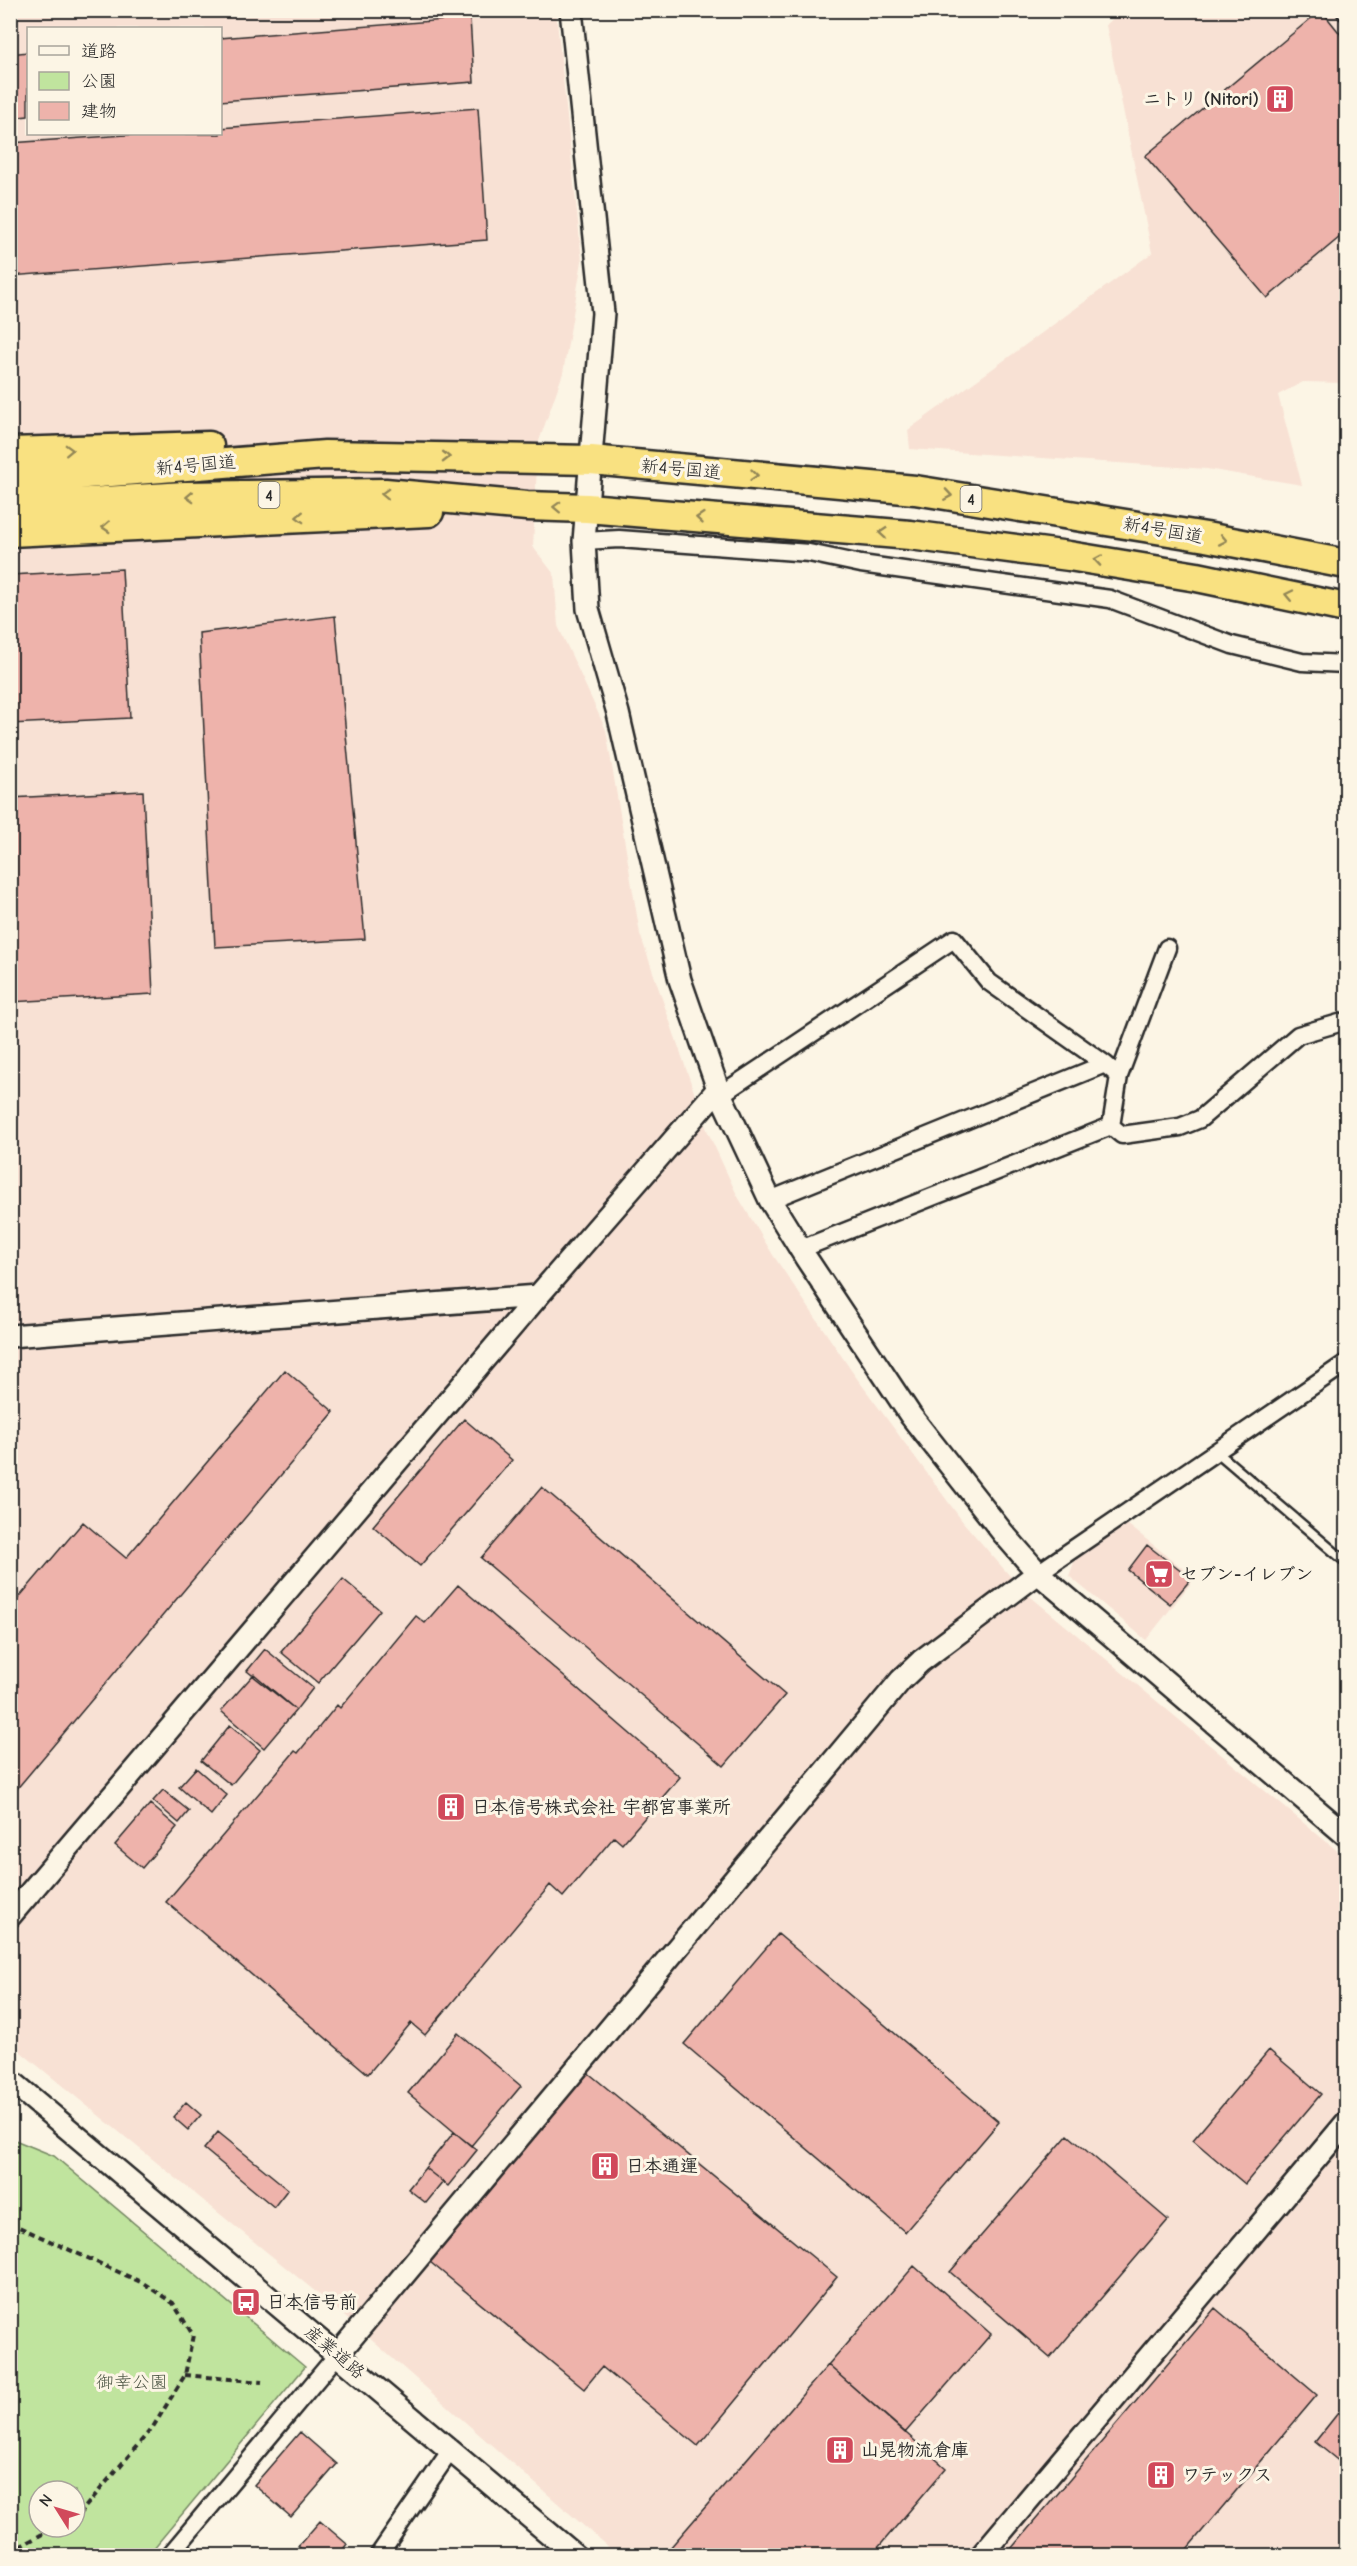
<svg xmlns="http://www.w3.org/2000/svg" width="1357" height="2566" viewBox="0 0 1357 2566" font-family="'Comic Neue','Klee One',sans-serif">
  <rect width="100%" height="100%" fill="#fcf5e5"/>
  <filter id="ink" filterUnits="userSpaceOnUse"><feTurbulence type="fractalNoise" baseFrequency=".0167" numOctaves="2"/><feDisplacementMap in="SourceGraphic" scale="12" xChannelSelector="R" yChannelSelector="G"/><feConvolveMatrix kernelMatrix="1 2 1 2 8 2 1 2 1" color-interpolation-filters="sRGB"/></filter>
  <g filter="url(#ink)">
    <path fill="#f8e1d4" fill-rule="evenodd" d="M10 11H556L582 261 563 373 538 444 533 547 554 574 558 626 606 730 640 934 707 1130 737 1195 773 1255 853 1373 963 1522 1009 1575 1031 1597 1346 1858V2555H617L327 2301 11 2044ZM28 28H220V134H28Z
      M1121 11H1330L1346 26V383L1303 382 1278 395 1302 485 1207 469 910 449 908 430 1152 253 1106 25Z
      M1127 1524 1195 1578 1146 1640 1069 1576 1076 1557Z"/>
    <path fill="#c0e49e" stroke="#768864" stroke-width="1.5" fill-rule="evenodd" d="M10 2138 54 2156 305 2367 148 2555H11ZM39 2491H75V2527H39Z"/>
    <path fill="#eeb3ab" stroke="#2b2b2b" stroke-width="1.5" d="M1321 10 1346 41V232L1267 298 1145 156Z
      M470 18 474 82 220 101V38Z
      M28 52V116L10 118V54Z
      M478 108 487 240 10 276V143L140 134H220V128Z
      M122 569 130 718 10 724V575Z
      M335 616 365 939 215 947 199 633Z
      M143 791 153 994 10 1002V798Z
      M285 1370 334 1412 10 1797V1608L83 1522 126 1558Z
      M464 1419 512 1460 420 1566 373 1526Z
      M542 1487 785 1695 724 1766 481 1558Z
      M1147 1545 1191 1579 1170 1604 1128 1570Z
      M343 1579 380 1610 318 1683 281 1652Z
      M458 1585 680 1777 622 1844 614 1837 563 1897 550 1885 425 2035 411 2023 368 2074 166 1902 295 1751 298 1753 337 1705 340 1708 416 1616 425 1623Z
      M265 1649 313 1688 296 1710 247 1671Z
      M254 1674 296 1710 264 1748 221 1711Z
      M230 1725 260 1750 231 1785 201 1761Z
      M196 1768 227 1795 211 1815 179 1787Z
      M163 1790 189 1811 179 1823 153 1801Z
      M150 1804 177 1827 142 1868 115 1845Z
      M778 1934 999 2122 905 2232 684 2044Z
      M458 2033 521 2086 471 2146 408 2093Z
      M1269 2050 1321 2094 1245 2184 1193 2140Z
      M586 2071 837 2277 698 2446 602 2367 584 2389 430 2262Z
      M186 2102 201 2115 188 2130 173 2117Z
      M218 2132 288 2189 274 2207 204 2149Z
      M454 2132 477 2150 448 2186 425 2168Z
      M1068 2135 1168 2220 1050 2358 950 2272Z
      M425 2168 443 2182 426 2203 408 2189Z
      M914 2266 991 2334 905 2433 828 2365Z
      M1215 2308 1317 2395 1181 2556H1005Z
      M828 2365 946 2468 871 2556H663Z
      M1346 2403V2467L1315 2442Z
      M300 2432 337 2464 291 2517 254 2485Z
      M320 2521 347 2544 338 2556H310L298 2546Z"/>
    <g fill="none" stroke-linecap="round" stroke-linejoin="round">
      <g stroke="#2b2b2b" stroke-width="13">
        <path id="service" d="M1217 1452 1346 1562"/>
      </g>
      <g stroke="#2b2b2b" stroke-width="21">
        <path id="minor" d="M1345 10 1346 12
          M584 541 619 539 809 553 861 564 1110 599 1232 645 1302 662 1346 664
          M1119 1076 1167 948
          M720 1095 954 939 989 982 1105 1064
          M770 1200 1105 1064 1119 1076 1111 1126 1122 1135 1180 1127 1200 1119 1298 1035 1346 1021
          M801 1249 1111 1126
          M1038 1573 1346 1363
          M169 2556 338 2354
          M378 2556 451 2450"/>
      </g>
      <g stroke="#2b2b2b" stroke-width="26">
        <path id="tertiary" d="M571 10 603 313 584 541 588 609 618 713 680 980 718 1089 770 1200 806 1258 911 1416 1003 1533 1038 1573 1346 1835
          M10 1336 538 1296
          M10 1916 538 1296 718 1089
          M10 2080 576 2556
          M338 2354 901 1680 921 1661 1038 1573
          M981 2556 1346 2123"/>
      </g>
      <g stroke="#2b2b2b" stroke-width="33">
        <path id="trunk" d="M10 452 209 446
          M10 480 325 455 591 460 915 490 1206 537 1346 564
          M10 507 185 496 385 493 527 506 587 508 910 535 1069 556 1197 577 1346 608
          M10 532 429 512"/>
      </g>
      <path stroke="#2b2b2b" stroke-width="4" stroke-dasharray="6 4.5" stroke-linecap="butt" d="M10 2223 143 2283 173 2303 193 2335 185 2375 153 2427 81 2512 75 2516
        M185 2375 262 2382
        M10 2552 55 2527"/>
      <use href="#service" stroke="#fcf5e5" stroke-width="8"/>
      <use href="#minor" stroke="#fcf5e5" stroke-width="16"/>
      <use href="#tertiary" stroke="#fcf5e5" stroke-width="21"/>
      <use href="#trunk" stroke="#f9e181" stroke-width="28"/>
    </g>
    <defs><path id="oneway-chevron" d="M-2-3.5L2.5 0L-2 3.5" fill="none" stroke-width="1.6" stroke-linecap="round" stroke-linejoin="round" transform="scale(1.5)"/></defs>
    <g stroke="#928656">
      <use href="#oneway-chevron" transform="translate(69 450) rotate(-2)"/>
      <use href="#oneway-chevron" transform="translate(446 457) rotate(1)"/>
      <use href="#oneway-chevron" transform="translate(754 475) rotate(5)"/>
      <use href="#oneway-chevron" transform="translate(385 494) rotate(-178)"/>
      <use href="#oneway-chevron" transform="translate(948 495) rotate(9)"/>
      <use href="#oneway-chevron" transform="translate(190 497) rotate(178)"/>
      <use href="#oneway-chevron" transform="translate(557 507) rotate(-178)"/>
      <use href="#oneway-chevron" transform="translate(300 517) rotate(178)"/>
      <use href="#oneway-chevron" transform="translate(700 518) rotate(-175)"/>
      <use href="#oneway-chevron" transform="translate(106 527) rotate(177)"/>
      <use href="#oneway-chevron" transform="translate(883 533) rotate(-175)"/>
      <use href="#oneway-chevron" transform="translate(1223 540) rotate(11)"/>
      <use href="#oneway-chevron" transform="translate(1098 560) rotate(-171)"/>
      <use href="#oneway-chevron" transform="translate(1289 595) rotate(-168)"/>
    </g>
  </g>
  <defs>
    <g id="building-square" transform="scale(1.5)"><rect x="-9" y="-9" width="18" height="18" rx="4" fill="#d1495b" stroke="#fcf5e5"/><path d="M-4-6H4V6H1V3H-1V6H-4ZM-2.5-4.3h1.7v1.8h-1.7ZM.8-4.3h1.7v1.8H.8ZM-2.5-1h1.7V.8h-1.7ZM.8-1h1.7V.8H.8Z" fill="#fff"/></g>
    <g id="supermarket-square" transform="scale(1.5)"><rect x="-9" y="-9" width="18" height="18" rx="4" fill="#d1495b" stroke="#fcf5e5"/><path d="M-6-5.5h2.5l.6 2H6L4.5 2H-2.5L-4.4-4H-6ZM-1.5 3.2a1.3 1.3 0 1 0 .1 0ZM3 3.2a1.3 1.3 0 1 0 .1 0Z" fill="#fff"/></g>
    <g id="bus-square" transform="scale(1.5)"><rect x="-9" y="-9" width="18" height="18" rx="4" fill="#d1495b" stroke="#fcf5e5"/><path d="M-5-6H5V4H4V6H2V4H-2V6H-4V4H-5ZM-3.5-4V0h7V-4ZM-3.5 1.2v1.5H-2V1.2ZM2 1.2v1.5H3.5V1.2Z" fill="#fff"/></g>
  </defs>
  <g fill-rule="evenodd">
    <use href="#building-square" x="1280" y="99"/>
    <use href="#supermarket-square" x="1159" y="1574"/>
    <use href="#building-square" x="451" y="1807"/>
    <use href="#building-square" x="605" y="2166"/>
    <use href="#bus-square" x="246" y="2302"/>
    <use href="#building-square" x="840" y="2450"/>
    <use href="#building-square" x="1161" y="2475"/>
  </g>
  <g text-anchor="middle" stroke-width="6" stroke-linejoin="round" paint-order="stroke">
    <g fill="#fcf5e5" stroke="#6a6863" stroke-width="1.5">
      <rect x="258.5" y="482" width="21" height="26" rx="4.5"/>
      <rect x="960.5" y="486" width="21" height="26" rx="4.5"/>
    </g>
    <g font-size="16" font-weight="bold" fill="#2b2b2b">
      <text x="269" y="501">4</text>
      <text x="971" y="505">4</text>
    </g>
    <g font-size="18" font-weight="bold" fill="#2b2b2b" stroke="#fcf5e5" text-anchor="start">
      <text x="1259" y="105" text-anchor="end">ニトリ (Nitori)</text>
      <text x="1180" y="1580">セブン-イレブン</text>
      <text x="472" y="1813">日本信号株式会社 宇都宮事業所</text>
      <text x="626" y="2172">日本通運</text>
      <text x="267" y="2308">日本信号前</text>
      <text x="861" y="2456">山晃物流倉庫</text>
      <text x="1182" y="2481">ワテックス</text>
    </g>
    <g font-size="18" fill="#2b2b2b" stroke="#fcf5e5">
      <text transform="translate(196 465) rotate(-5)" y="6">新4号国道</text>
      <text transform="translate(681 469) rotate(5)" y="6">新4号国道</text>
      <text transform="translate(1163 530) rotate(10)" y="6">新4号国道</text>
      <text transform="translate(335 2352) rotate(40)" y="6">産業道路</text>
    </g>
    <g font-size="18" fill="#505948" stroke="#fcf5e5">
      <text x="132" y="2388">御幸公園</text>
    </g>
  </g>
  <rect width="1357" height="2566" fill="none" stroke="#fcf5e5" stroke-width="36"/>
  <rect x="18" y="18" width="1321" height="2530" fill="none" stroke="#2b2b2b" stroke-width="2" filter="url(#ink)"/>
  <rect x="27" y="27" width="195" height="108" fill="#fcf5e5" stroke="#a8a49b" stroke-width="1.5"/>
  <rect x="39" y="46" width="30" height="9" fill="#fcf5e5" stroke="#a8a49b" stroke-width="1.5"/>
  <text x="81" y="57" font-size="18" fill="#2b2b2b">道路</text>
  <rect x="39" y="72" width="30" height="18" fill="#c0e49e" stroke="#a8a49b" stroke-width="1.5"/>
  <text x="81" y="87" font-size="18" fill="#2b2b2b">公園</text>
  <rect x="39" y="102" width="30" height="18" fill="#eeb3ab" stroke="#a8a49b" stroke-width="1.5"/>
  <text x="81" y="117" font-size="18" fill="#2b2b2b">建物</text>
  <g transform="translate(57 2509) rotate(307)"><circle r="28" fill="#fcf5e5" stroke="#a8a49b" stroke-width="1.5"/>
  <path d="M0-4.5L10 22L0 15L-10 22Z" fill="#d1495b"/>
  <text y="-9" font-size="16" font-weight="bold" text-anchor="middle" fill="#2b2b2b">N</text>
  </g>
</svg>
